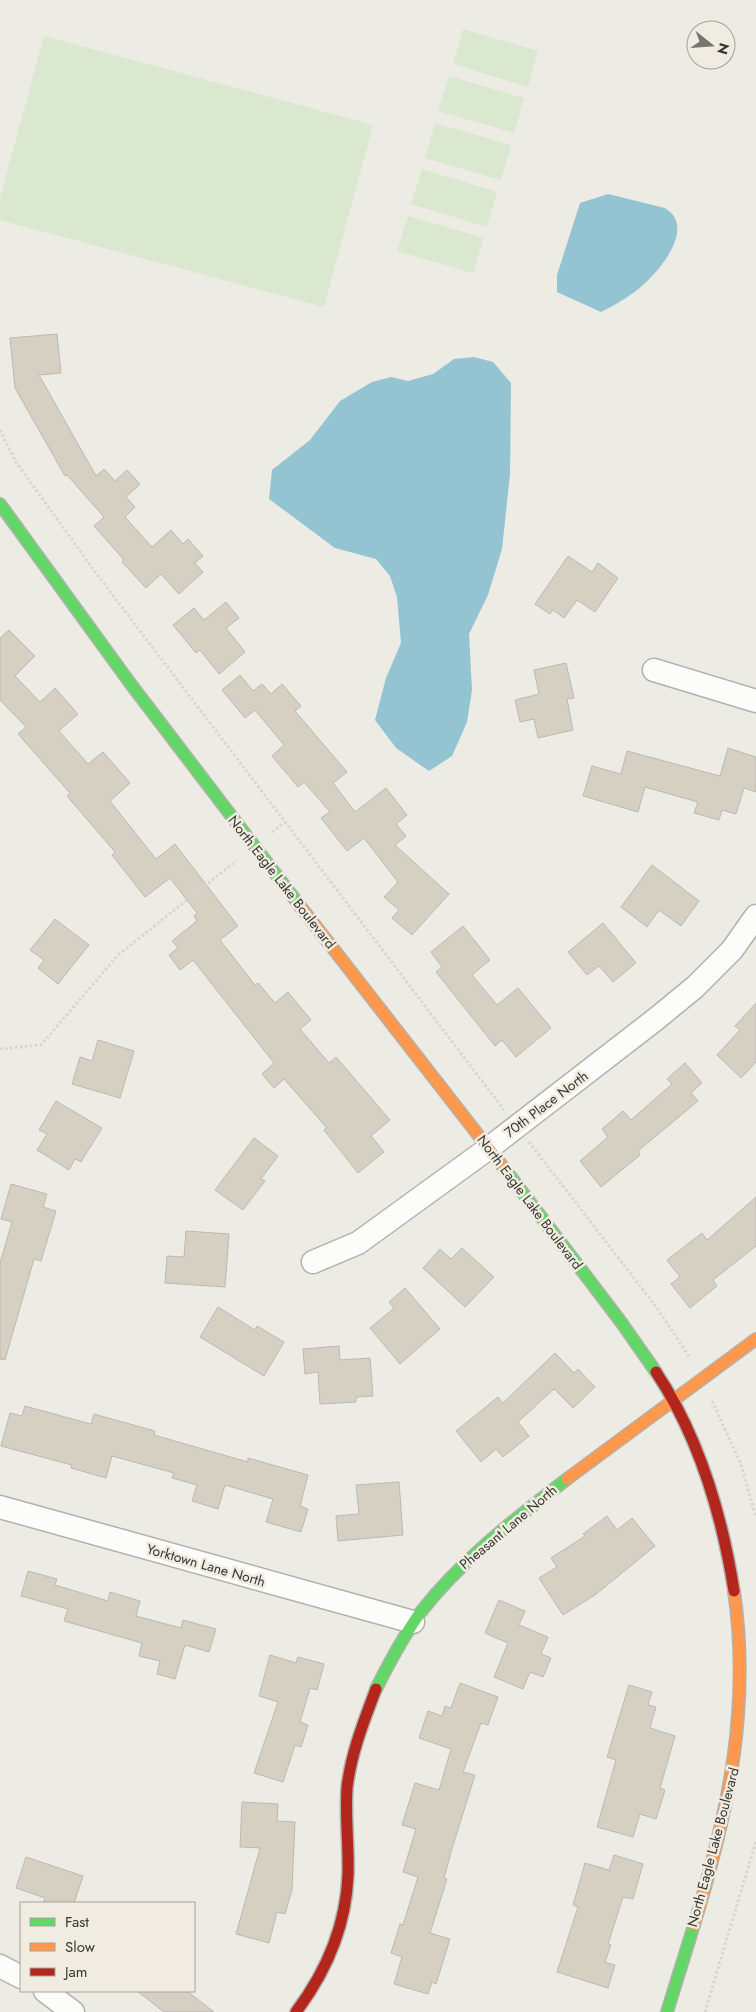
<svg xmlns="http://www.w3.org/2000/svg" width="756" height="2012" viewBox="0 0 756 2012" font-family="Jost,sans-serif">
  <rect width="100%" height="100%" fill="#ecebe4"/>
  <path fill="#dae8d0" d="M463 29 538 51 528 87 453 64Z
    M44 36 373 125 324 307 0 220V198Z
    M449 76 524 98 514 133 438 111Z
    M435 123 511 145 501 180 425 158Z
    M422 169 497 192 487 227 411 204Z
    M408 216 484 238 473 273 397 251Z"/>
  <path fill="#94c4d2" d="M608 194 665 208C696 227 661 269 643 285 631 296 615 305 601 312L557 292V275L580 203Z
    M474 357 493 362 511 383 510 475 502 549 488 595 469 634 472 690 467 722 452 756 429 771 396 748 375 720 386 678 401 643 397 597 390 576 376 559 335 548 269 499 272 470 310 440 340 401 372 382 391 377 408 381 433 374 454 359Z"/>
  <path fill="#d5d0c2" stroke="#bab9b4" d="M57 334 61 373 39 375 96 476 104 469 115 481 127 470 140 484 126 497 135 507 125 517 152 547 171 530 183 544 188 539 203 556 195 563 203 572 179 594 161 574 146 588 122 562 124 560 94 526 104 517 67 475 65 476 15 388 10 338Z
    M568 556 592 572 598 563 618 578 595 612 577 600 564 618 553 610 550 614 535 604Z
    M226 602 239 618 226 628 245 652 219 674 200 650 196 653 173 625 194 608 204 620Z
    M9 630 35 656 15 676 40 702 55 688 78 714 59 731 88 764 103 752 130 783 110 801 156 859 175 844 238 926 220 940 255 985 258 983 275 1003 288 992 311 1020 300 1029 329 1063 336 1057 390 1120 371 1136 384 1152 358 1173 324 1130 327 1128 284 1079 274 1088 262 1074 274 1063 193 960 180 970 169 955 178 948 172 941 197 921 194 916 197 913 170 878 145 897 112 855 115 852 67 796 70 793 18 734 26 727 0 700V638Z
    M566 663 574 698 567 699 573 730 538 738 534 719 520 722 515 700 539 694 534 670Z
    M240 675 253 691 262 684 271 694 282 684 301 706 295 711 347 772 333 783 355 812 386 788 407 815 396 824 406 836 395 845 449 894 412 935 392 918 399 910 384 897 398 882 364 838 347 851 321 818 330 812 304 782 298 787 272 756 284 745 255 710 245 718 222 690Z
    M728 748 756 757V792L744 788 736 814 722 810 719 820 694 813 698 802 645 787 638 812 583 796 592 766 621 774 627 751 720 776Z
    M652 865 699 901 681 926 659 910 647 927 621 907Z
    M55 919 89 945 58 984 38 968 44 960 30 950Z
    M603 923 636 963 613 982 599 966 587 975 568 952Z
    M463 926 490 960 472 975 497 1005 518 988 551 1028 516 1057 502 1040 495 1046 436 972 442 967 431 952Z
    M756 1003V1062L741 1078 717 1055 740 1030 735 1026Z
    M98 1040 134 1051 120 1098 72 1084 80 1057 92 1061Z
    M685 1063 702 1083 691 1093 698 1101 638 1151 640 1155 601 1187 580 1161 608 1137 602 1129 623 1111 631 1120 672 1084 667 1079Z
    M56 1101 102 1128 81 1162 75 1159 69 1170 37 1150 47 1134 39 1130Z
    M254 1138 278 1156 261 1179 265 1181 243 1210 215 1190Z
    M11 1184 47 1194 43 1207 56 1211 41 1261 34 1259 5 1360 0 1359V1263L12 1222 1 1219Z
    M756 1197V1246L713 1280 717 1286 690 1308 671 1284 680 1277 667 1260 702 1233 707 1240Z
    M186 1231 229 1234 225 1287 165 1283 167 1256 184 1257Z
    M462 1248 494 1277 465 1307 423 1268 440 1249 451 1259Z
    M405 1288 440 1329 400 1364 370 1328 394 1308 389 1302Z
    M218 1307 255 1330 257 1326 284 1342 264 1376 200 1337Z
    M339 1346 340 1360 370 1358 373 1396 356 1397V1402L320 1404 318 1372 305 1374 303 1349Z
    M555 1353 574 1373 578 1369 595 1387 573 1408 554 1389 518 1422 529 1436 503 1457 496 1449 481 1462 456 1431 498 1397 503 1403Z
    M25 1406 91 1424 94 1414 155 1431 154 1435 248 1462V1458L308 1475 300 1506 308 1509 301 1532 266 1522 273 1499 225 1485 218 1509 192 1501 197 1485 172 1478 174 1473 163 1470 112 1456 106 1478 71 1468 72 1465 1 1446 10 1413 22 1416Z
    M399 1482 403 1535 338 1541 336 1516 359 1514 356 1485Z
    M607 1516 617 1530 632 1518 655 1546 595 1595 563 1615 539 1578 557 1567 551 1558 585 1536 583 1534Z
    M28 1571 57 1579 55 1585 108 1601 110 1592 140 1601 136 1616 181 1628 183 1620 216 1629 209 1652 185 1645 175 1679 157 1674 160 1661 139 1656 142 1643 64 1621 68 1609 21 1596Z
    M499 1600 525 1611 519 1625 548 1637 541 1654 551 1658 543 1677 530 1672 523 1689 494 1677 508 1643 485 1633Z
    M270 1655 296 1663 298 1657 324 1664 317 1690 310 1688 300 1722 308 1725 301 1747 295 1745 283 1782 254 1773 278 1702 259 1696Z
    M460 1683 498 1697 488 1725 481 1723 463 1772 475 1775 451 1852 444 1878 447 1879 430 1933 450 1939 436 1984 432 1982 428 1994 394 1984 402 1957 391 1953 400 1924 403 1925 418 1877 403 1872 416 1829 402 1825 415 1783 439 1790 451 1749 419 1738 428 1711 442 1716 445 1706 451 1708Z
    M629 1685 652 1692 648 1705 656 1707 650 1728 675 1736 660 1788 665 1790 656 1819 640 1814 633 1837 597 1827 616 1760 607 1757Z
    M242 1802 278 1804 277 1821 295 1822 292 1890 285 1914 277 1912 269 1943 236 1934 260 1848 240 1847Z
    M614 1855 643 1864 633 1899 623 1897 608 1944 611 1945 605 1962 615 1965 608 1988 557 1972 578 1907 573 1905 585 1863 609 1870Z
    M26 1857 83 1876 74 1903H43L45 1898 16 1888Z
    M137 1991H187L214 2012H164Z"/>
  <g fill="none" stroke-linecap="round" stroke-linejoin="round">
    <g stroke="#b2b1ac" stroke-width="25">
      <path id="street" d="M654 670 756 701
        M313 1262 358 1243 489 1148 656 1019 695 987 732 950 756 916
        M0 1507 413 1622
        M0 1966 21 1977
        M45 1991 73 2012"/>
    </g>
    <g stroke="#b2b1ac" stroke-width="14">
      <path id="fast" d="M0 504 130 683 300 906
        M507 1172 621 1322 656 1372
        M376 1689C389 1663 403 1637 420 1613 461 1560 515 1519 567 1479
        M667 2012 694 1925"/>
    </g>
    <g stroke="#b2b1ac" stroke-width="14">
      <path id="slow" d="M300 906 507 1172
        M567 1479 756 1339
        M694 1925C728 1813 751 1708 734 1591"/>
    </g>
    <g stroke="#b2b1ac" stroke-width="14">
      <path id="jam" d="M656 1372C699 1437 722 1515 734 1591
        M296 2012C326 1972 346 1926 348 1875 349 1846 345 1817 347 1788 351 1753 364 1721 376 1689"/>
    </g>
    <path stroke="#d6d6d3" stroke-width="3" stroke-dasharray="2.5 2.5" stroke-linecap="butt" d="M0 430 16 462 96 573 504 1110
      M272 832 285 822
      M0 1049 41 1045 118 955 236 861
      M529 1142 657 1308 690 1358
      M712 1401 741 1464 756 1518
      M705 2012 756 1841"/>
    <use href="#street" stroke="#fcfcfb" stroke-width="22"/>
    <use href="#fast" stroke="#63d668" stroke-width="11"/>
    <use href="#slow" stroke="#ff974d" stroke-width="11"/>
    <use href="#jam" stroke="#b3261e" stroke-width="11"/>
  </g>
  <g text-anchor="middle" stroke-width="5" stroke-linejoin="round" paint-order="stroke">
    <g font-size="14" fill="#373631" stroke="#f0ece1">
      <text transform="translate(282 882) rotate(52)" y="5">North Eagle Lake Boulevard</text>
      <text transform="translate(546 1104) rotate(-37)" y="5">70th Place North</text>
      <text transform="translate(530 1202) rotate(53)" y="5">North Eagle Lake Boulevard</text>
      <text transform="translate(508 1527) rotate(-40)" y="5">Pheasant Lane North</text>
      <text transform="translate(206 1565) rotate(16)" y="5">Yorktown Lane North</text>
      <text transform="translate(713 1847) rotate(-75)" y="5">North Eagle Lake Boulevard</text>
    </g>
  </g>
  <rect x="20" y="1902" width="175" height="90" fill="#f0ece1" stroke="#a6a39b"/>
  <rect x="30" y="1918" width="25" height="8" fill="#63d668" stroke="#a6a39b"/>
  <text x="65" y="1927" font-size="15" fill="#373631">Fast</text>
  <rect x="30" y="1943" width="25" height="8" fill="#ff974d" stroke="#a6a39b"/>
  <text x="65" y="1952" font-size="15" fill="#373631">Slow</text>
  <rect x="30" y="1968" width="25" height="8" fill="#b3261e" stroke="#a6a39b"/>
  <text x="65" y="1977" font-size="15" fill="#373631">Jam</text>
  <g transform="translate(711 45) rotate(107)"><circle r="24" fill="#f0ece1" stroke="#a6a39b"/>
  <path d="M0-4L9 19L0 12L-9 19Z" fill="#767570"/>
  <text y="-8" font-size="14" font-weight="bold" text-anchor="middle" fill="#373631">N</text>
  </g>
</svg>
